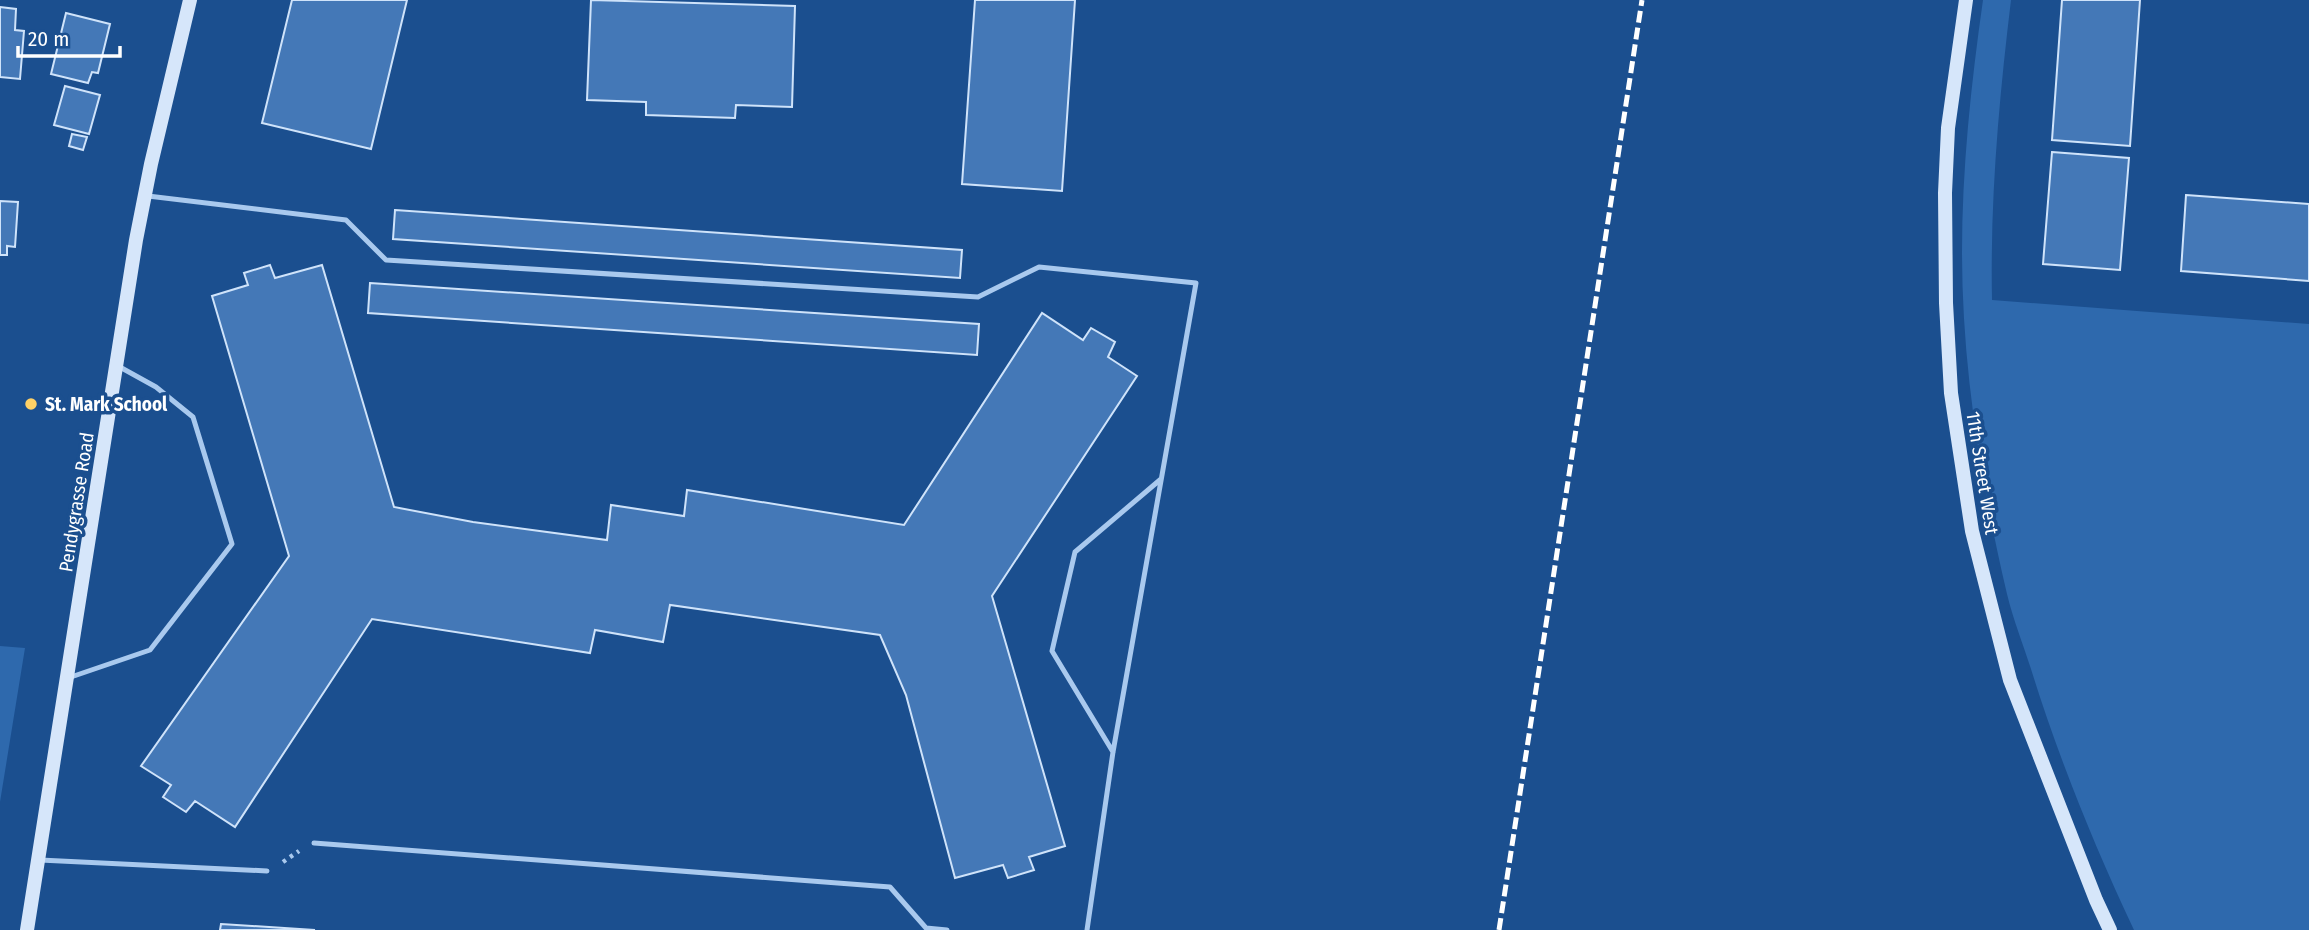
<svg xmlns="http://www.w3.org/2000/svg" width="2309" height="930" viewBox="0 0 2309 930" font-family="'Fira Sans Condensed',sans-serif">
  <rect width="100%" height="100%" fill="#1b4f8f"/>
  <path fill="#2e69ad" d="M1983 0H2011C1999 99 1990 199 1992 300L2309 324V930H2134C2094 845 2059 759 2031 669 2023 644 2013 619 2007 594 1981 483 1962 367 1962 253 1962 169 1971 84 1983 0Z
    M0 646 25 648 0 802Z"/>
  <path fill="#4478b7" stroke="#cfe3fa" stroke-width="2" d="M292 0H407L371 149 262 123Z
    M591 0 795 6 792 107 736 105 735 118 646 115V102L587 100Z
    M975 0H1075L1062 191 962 184Z
    M2062 0H2140L2130 146 2052 140Z
    M0 7 16 9 15 30 24 31 20 79 0 77Z
    M66 13 110 24 98 73 92 72 88 83 51 74Z
    M65 86 100 95 89 134 54 125Z
    M72 134 87 137 83 150 69 146Z
    M2052 152 2129 158 2120 270 2043 264Z
    M2186 195 2309 204V281L2181 271Z
    M0 201 18 202 15 247 7 246V255H0Z
    M395 210 962 250 960 278 393 239Z
    M270 265 275 278 322 265 394 507 473 522 607 540 611 505 684 516 687 490 904 525 1042 313 1083 340 1091 328 1115 342 1108 357 1137 376 992 596 1065 846 1029 857 1034 870 1008 878 1003 865 955 878 906 695 880 635 670 605 663 642 595 630 590 653 372 619 235 827 195 801 186 812 163 797 171 785 141 766 289 556 212 296 248 285 244 273Z
    M370 283 979 324 977 355 368 313Z
    M221 924 315 930H220Z"/>
  <g fill="none" stroke-linecap="round" stroke-linejoin="round">
    <path stroke="#a9c9ee" stroke-width="4.5" stroke-dasharray="3.5 5" stroke-linecap="butt" d="M283 862 299 851"/>
    <path stroke="#a9c9ee" stroke-width="5" d="M148 196 346 220 386 260 978 297 1039 267 1196 283 1113 752 1087 930
      M68 678 150 650 232 544 193 417 156 387 118 366
      M1113 752 1052 651 1075 552 1161 479
      M314 843 890 887 926 928 947 930
      M40 860 267 871"/>
    <path stroke="#d6e6fa" stroke-width="14" d="M1966 0 1948 128 1945 193 1946 303 1951 393 1972 531 2010 680 2096 900 2110 930
      M27 930 136 240 151 164 190 0"/>
    <path stroke="#fff" stroke-width="5" stroke-dasharray="12 5" stroke-linecap="butt" d="M1499 930 1642 0"/>
  </g>
  <circle fill="#ffd166" stroke="#1b4f8f" stroke-width="2.5" cx="31" cy="404" r="7"/>
  <g text-anchor="middle" stroke-width="7" stroke-linejoin="round" paint-order="stroke">
    <g font-size="19" font-weight="bold" fill="#fff" stroke="#1b4f8f" text-anchor="start">
      <text x="45" y="411">St. Mark School</text>
    </g>
    <g font-size="19" fill="#fff" stroke="#1b4f8f">
      <text transform="translate(1983 473) rotate(81)" y="7">11th Street West</text>
      <text transform="translate(76 502) rotate(-81)" y="7">Pendygrasse Road</text>
    </g>
  </g>
  <path d="M18 46v10h102v-10" fill="none" stroke="#ffffff" stroke-width="3.5"/>
  <text x="28" y="46" font-size="21" fill="#ffffff" stroke="#1b4f8f" stroke-width="5" paint-order="stroke">20 m</text>
</svg>
